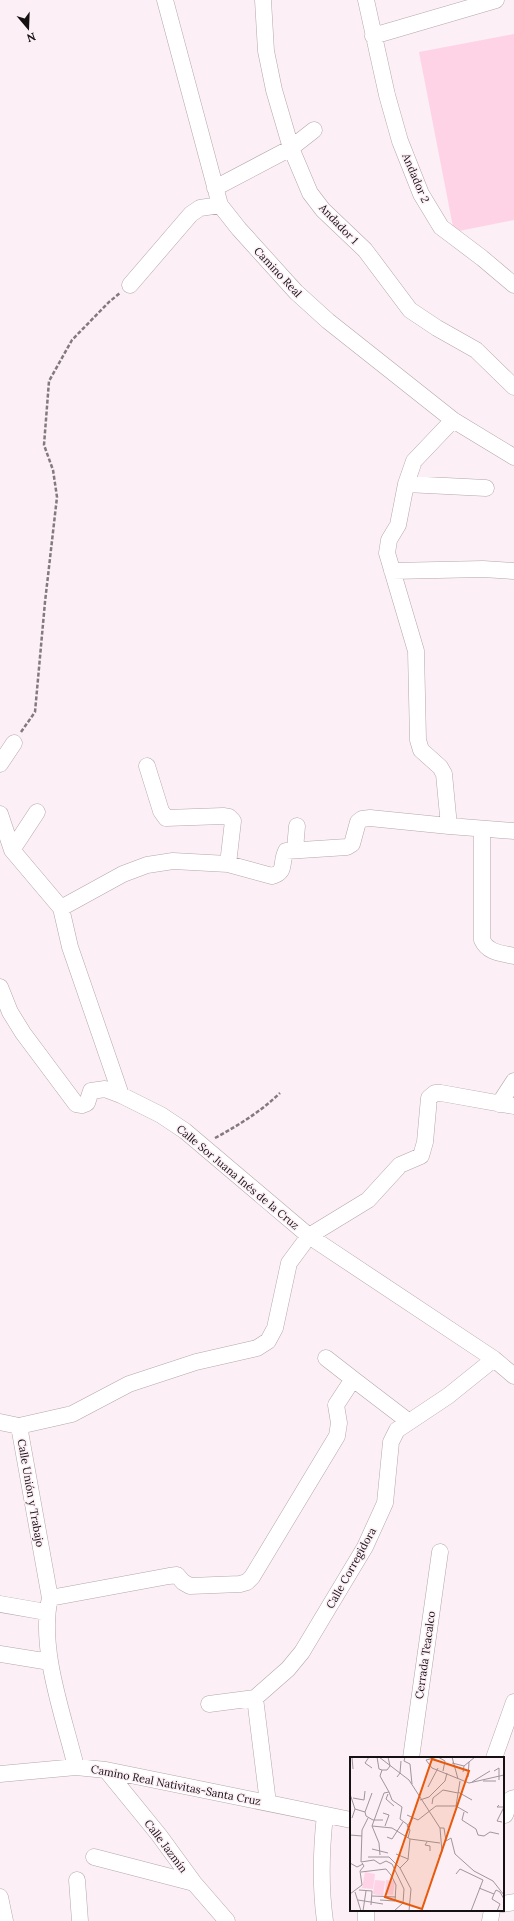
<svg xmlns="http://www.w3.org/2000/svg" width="514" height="1921" viewBox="0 0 514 1921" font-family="Lora,serif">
  <rect width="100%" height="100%" fill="#fceff5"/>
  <path fill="#fed3e6" d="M514 34V220L454 232 419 52Z"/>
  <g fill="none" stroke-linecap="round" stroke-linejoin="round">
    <g stroke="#b4a7ac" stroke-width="17">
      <path id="minor" d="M165 0 220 205 239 229 296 292 328 321 453 420 514 457
        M263 0 266 51 274 90 291 148 310 193 323 210 365 250 410 310 437 328 476 350 514 387
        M366 0 387 95 400 141 421 194 441 227 482 258 514 285
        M373 36 496 0
        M215 188 291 148 314 130
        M130 285 191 214 200 208 220 205
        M453 420 414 461 406 484 398 525 389 540 387 553 416 651 418 740 421 750 440 767 444 774 449 826 514 831
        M406 484 486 488
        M392 571 483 569 514 571
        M0 764 14 743
        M147 766 161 811 166 818 223 816 229 817 233 821 228 864
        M0 814 12 850 61 908 70 947 121 1095
        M482 829V940C488 953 501 953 514 956
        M295 849 297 826
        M12 850 37 812
        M61 908 123 874 147 865 173 861 228 864 272 876C287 872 280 863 286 851L347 847 352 844 358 822 362 819 370 818 449 826
        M0 987 10 1012 23 1033 76 1104 82 1105 87 1103 91 1091 105 1089 121 1095 161 1115 185 1131 309 1236 494 1359 514 1376
        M499 1104 514 1081
        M353 1379 408 1421
        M0 1422 19 1426
        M50 1598 169 1576 177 1575 183 1582 190 1586 240 1584 247 1582 252 1577 337 1436 339 1423 336 1405 353 1379 326 1358
        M0 1604 46 1612
        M0 1654 50 1662
        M255 1698 288 1669 302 1652 365 1547 385 1503 391 1442 397 1430 448 1396 494 1359
        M255 1698 268 1803
        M209 1704 255 1698
        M411 1758 440 1552
        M494 1758 514 1702
        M76 1767C64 1717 38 1648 50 1598L19 1426 72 1414 129 1384 196 1362 257 1348 268 1341 275 1328 289 1263 309 1236 368 1200 400 1165 421 1156 425 1142 429 1098 435 1093H441L514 1106
        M106 1770 159 1835 194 1883 227 1921
        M0 1774 76 1767 106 1770 351 1820
        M325 1815C321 1851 320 1885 325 1921
        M505 1815 511 1799 514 1798
        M94 1857 194 1883
        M77 1880 80 1921
        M0 1897 5 1921
        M503 1904 514 1902
        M366 1921V1910
        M490 1921 492 1910"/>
    </g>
    <path stroke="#837a7e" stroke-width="2.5" stroke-dasharray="4 2" stroke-linecap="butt" d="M21 732 35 712 45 602 57 497 53 470 44 445 49 381 72 340 109 302 120 293
      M215 1138C239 1125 260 1112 280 1093"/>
    <use href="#minor" stroke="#fff" stroke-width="16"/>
  </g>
  <g text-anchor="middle" stroke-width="3" stroke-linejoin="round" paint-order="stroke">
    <g font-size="11" fill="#151113" stroke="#fceff5">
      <text transform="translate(416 178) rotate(67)" y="4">Andador 2</text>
      <text transform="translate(339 224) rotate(46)" y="4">Andador 1</text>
      <text transform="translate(278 272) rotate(47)" y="4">Camino Real</text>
      <text transform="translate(238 1177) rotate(40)" y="4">Calle Sor Juana Inés de la Cruz</text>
      <text transform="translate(31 1493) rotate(80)" y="4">Calle Unión y Trabajo</text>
      <text transform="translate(351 1568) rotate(-61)" y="4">Calle Corregidora</text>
      <text transform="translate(425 1655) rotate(-82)" y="4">Cerrada Teacalco</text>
      <text transform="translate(176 1785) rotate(11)" y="4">Camino Real Nativitas-Santa Cruz</text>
      <text transform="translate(166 1846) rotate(53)" y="4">Calle Jazmín</text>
    </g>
  </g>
  <g transform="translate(350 1757)">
    <rect width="154" height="154" fill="#fceff5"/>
    <path d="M15 115 25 117 23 132 12 131ZM25 123 35 124 33 139 23 137ZM36 123 45 124 43 138 35 137Z" fill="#fed3e6"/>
    <path fill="none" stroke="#a0969b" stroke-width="1" d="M2 0 3 12M19 0 15 6 22 11M27 0 29 12 32 13M29 0 59 23 90 71 92 95 89 99M55 0 54 4 60 7 62 27M102 0 108 22M76 3 82 11 119 26 154 18M76 3 88 0 95 4 93 14M102 6 114 9M32 13H37L40 9 38 0M144 14 149 11V23M113 15 114 9 125 0M47 20 50 16 51 4M118 20 119 5M133 24H146M122 25 140 14M78 30 88 11M39 35 42 43 52 50 50 62 58 68M108 35 122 43M0 37 5 52 2 61M38 37 36 42 44 49M3 41 14 43 15 34M70 43 79 40 95 24 97 16M82 47 83 41 93 33 108 36M149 48 147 50H154L147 64 152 65M106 49 118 56M5 52 15 55 16 59 23 63H33M15 55 22 36M114 55 112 63 126 72 128 78 134 79 140 75 149 77M33 56 39 58 35 69M57 58 68 63 86 49H106L110 24M22 69 42 71 60 82 58 103 50 111M22 69 34 36 39 35 30 19 32 13M22 69 29 86 30 98M90 71H94L96 84 101 81 105 97 124 114 143 124 154 138M0 78 12 79M37 80 42 82 53 65M58 81 60 73 57 69 63 61M60 82 90 86M77 85 75 88 80 89V94M22 92 38 96M46 97 58 102M18 100H39L50 111 61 132 59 154M11 105 24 103 30 107 36 104 42 107 54 132 53 146 44 154M11 105 12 73 18 61M0 106 7 110 13 107M11 115 36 112 41 118 46 128 45 144 30 143M106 117 110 112 133 123 121 154M129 131 144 137 142 142 150 147 147 154M9 133 22 134 21 148M5 135 11 154M0 137 12 128 10 114 14 109 12 106M144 137 146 133 150 135 154 142M22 139 46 140M8 143 33 147M13 154 16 134"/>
    <path fill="#e8590c" fill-opacity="0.15" stroke="#e8590c" stroke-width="2" d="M82 2 119 14 72 152 35 140Z"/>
    <rect width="154" height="154" fill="none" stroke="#151113" stroke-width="2"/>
  </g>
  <g transform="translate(28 28) rotate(161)" stroke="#fceff5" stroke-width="3" paint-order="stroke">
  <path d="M0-3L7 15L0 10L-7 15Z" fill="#151113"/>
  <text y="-6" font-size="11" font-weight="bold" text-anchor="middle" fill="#151113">N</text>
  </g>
</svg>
